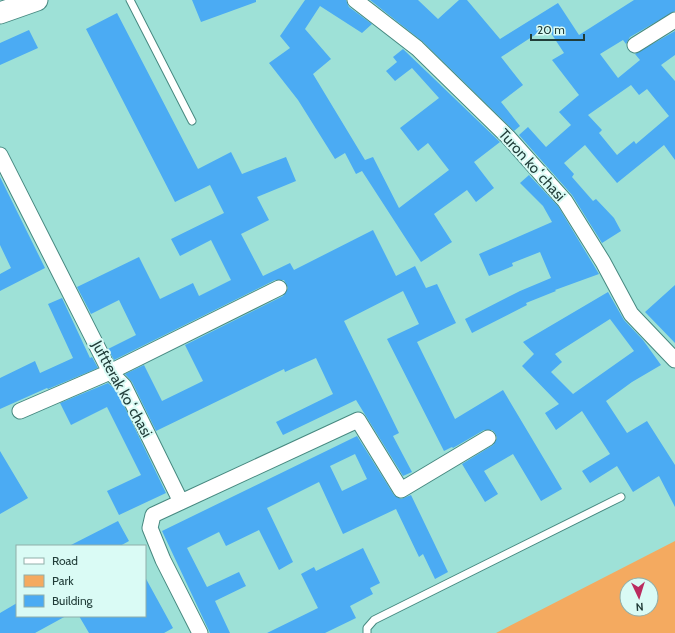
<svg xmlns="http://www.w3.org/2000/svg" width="675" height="633" viewBox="0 0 675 633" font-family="Cabin,sans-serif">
  <rect width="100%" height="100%" fill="#9ee1d7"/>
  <path fill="#f4aa60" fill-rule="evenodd" d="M675 541V633H496ZM627 585H651V609H627Z"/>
  <path fill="#4babf3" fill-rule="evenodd" d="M192 0H256V2L201 22Z
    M305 0H346L349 7 372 24 362 33 320 6 305 29 331 59 313 74 365 160 373 157 399 208 449 170 428 143 418 151 400 128 439 98 412 68 395 81 386 71 397 62 393 57 403 49 500 142 474 162 494 188 476 202 467 190 434 214 452 242 421 262 362 171 356 174 345 153 335 159 298 100 269 63 290 48 280 36Z
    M370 0H418L438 19 459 0H467L500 39 558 3 579 35 634 0H675V11L630 37 626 44 623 40 600 54 618 78 640 60 635 54 675 31V55L661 65 675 81V160L664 145 617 183 585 145 564 163 574 174 572 177 593 201 596 199 614 218 621 231 602 243 572 195 519 135 528 127 546 147 571 125 559 112 579 95 552 60 564 53 547 27 501 57 523 85 501 102 520 126 514 131 423 42ZM631 85 639 95 647 89 669 116 636 144 634 141 617 155 599 133 602 130 588 115Z
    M117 13 198 169 231 152 242 174 286 157 296 181 257 197 269 220 241 234 263 276 290 263 294 270 373 230 396 276 415 266 426 288 437 284 456 323 417 342 455 419 503 390 562 489 541 501 513 454 484 471 498 494 485 502 462 464 493 445 497 438 495 433 492 430H484L453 448 452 447 444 451 387 339 419 324 403 291 344 321 399 433 393 436 412 472 403 476 356 400 283 435 276 422 333 394 316 358 285 372 284 369 156 431 132 382 125 374 144 365 162 401 203 381 185 345 283 296 288 288 284 280H275L114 360 108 349 136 335 119 300 91 314 77 287 139 257 160 299 193 283 199 296 231 280 211 240 180 256 171 239 224 213 210 185 175 202 86 29Z
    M29 30 38 48 0 65V43Z
    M529 175 558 206 599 274 555 290 556 291 526 303 527 305 472 333 465 319 520 291 551 278 540 252 512 263 513 266 489 276 479 254 552 222 543 206 520 183Z
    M0 177 45 268 0 291V274L11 268 0 245Z
    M675 285V343L645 312Z
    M608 292 624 320 643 340 661 365 632 382 606 401 627 433 647 421 675 465V507L659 476 633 492 617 466 590 483 582 471 610 454 582 411 556 430 545 413 559 404 522 366 534 354 523 342ZM610 319 634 351 573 394 551 372 562 362 555 354Z
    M62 298 90 358 92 357 98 368 48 389 47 388 0 409V378L35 361 40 373 73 358 48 304Z
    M108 383 117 391 166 493 119 515 107 491 141 475 107 407 71 425 60 403Z
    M357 436 394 495 401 499 411 495 448 572 435 579 423 554 419 557 396 509 343 534 319 482 267 508 293 562 279 570 259 530 226 546 219 532 187 548 207 587 239 572 246 586 215 601 230 633H210L162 531ZM355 454 367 479 342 491 330 466Z
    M0 451 28 498 0 514Z
    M118 521 129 541 120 546H69Z
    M363 548 380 583 370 588 373 594 350 606 356 618 325 633H267L318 608 301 574 314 567 316 571Z
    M145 577 173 628 164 633H89L79 616H145Z
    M17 603V616H66L35 633H0V613Z"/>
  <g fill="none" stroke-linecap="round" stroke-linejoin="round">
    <g stroke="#478980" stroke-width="9">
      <path id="lane" d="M130 0 192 121
        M367 633V628L374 620 621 497"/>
    </g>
    <g stroke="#478980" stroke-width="17">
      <path id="street" d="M355 0 417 48 508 137 565 201 603 262 631 314 675 360
        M635 45 675 20
        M0 155 110 372 124 386 181 502 153 515 150 528 163 560 200 633
        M20 411 110 372 279 288
        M181 502 358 420 401 490 488 438"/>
    </g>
    <g stroke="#478980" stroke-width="23">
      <path id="secondary" d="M0 13 37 0"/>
    </g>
    <use href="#lane" stroke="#fff" stroke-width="7"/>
    <use href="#street" stroke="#fff" stroke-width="15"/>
    <use href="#secondary" stroke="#fff" stroke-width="21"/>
  </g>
  <g text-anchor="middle" stroke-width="4" stroke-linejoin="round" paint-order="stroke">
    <g font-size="15" fill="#213d39" stroke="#dafbf5">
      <text transform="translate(532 165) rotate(48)" y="5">Turon koʻchasi</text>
      <text transform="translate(122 389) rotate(61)" y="5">Juftterak koʻchasi</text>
    </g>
  </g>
  <rect x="16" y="545" width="130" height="72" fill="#dafbf5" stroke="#90afaa"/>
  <rect x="24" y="558" width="20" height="6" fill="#ffffff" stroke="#90afaa"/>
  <text x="52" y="565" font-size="12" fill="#213d39">Road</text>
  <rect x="24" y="575" width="20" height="12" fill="#f4aa60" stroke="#90afaa"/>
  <text x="52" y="585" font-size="12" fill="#213d39">Park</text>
  <rect x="24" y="595" width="20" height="12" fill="#4babf3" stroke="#90afaa"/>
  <text x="52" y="605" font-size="12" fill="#213d39">Building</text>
  <g transform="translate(639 597) rotate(176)"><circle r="19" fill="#dafbf5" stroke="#90afaa"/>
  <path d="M0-3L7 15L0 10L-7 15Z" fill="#ba2c5f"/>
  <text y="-6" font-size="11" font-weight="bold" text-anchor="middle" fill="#213d39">N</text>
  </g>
  <path d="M531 34v6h53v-6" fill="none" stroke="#213d39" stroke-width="2"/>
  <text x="537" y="34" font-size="12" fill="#213d39" stroke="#dafbf5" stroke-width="3" paint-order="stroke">20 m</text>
</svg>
